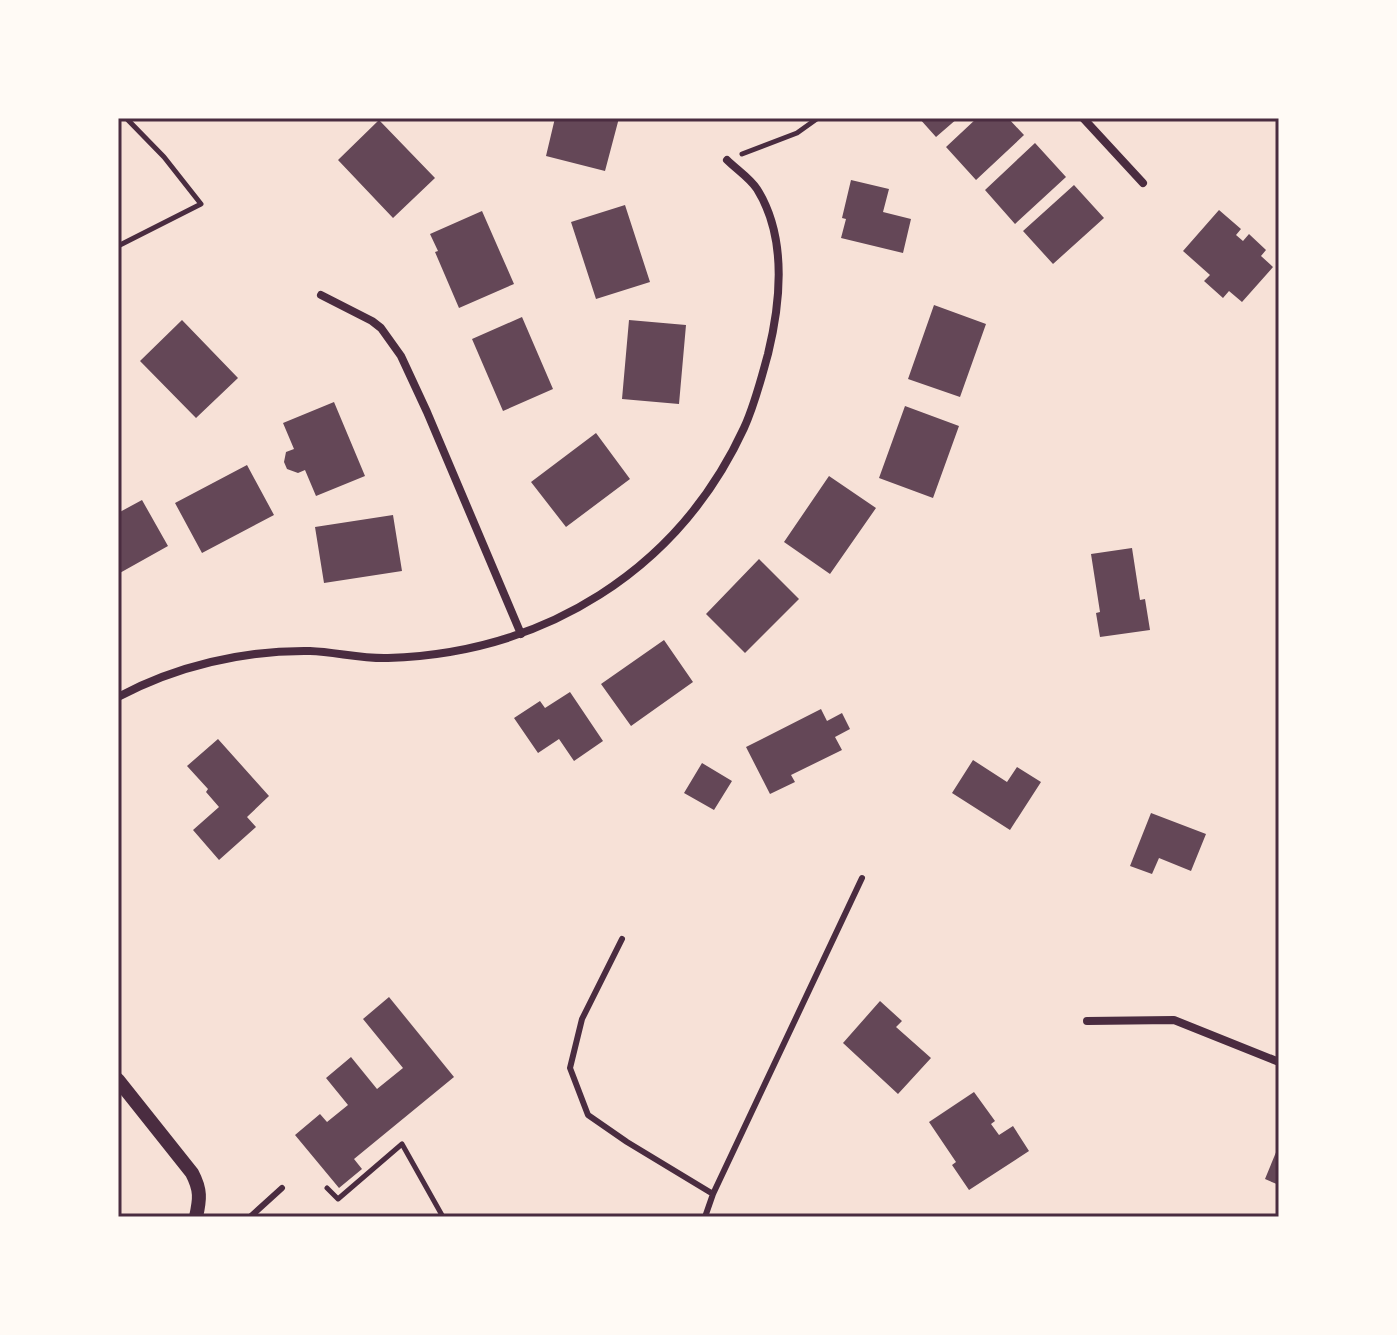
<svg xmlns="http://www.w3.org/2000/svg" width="1397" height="1335" viewBox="0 0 1397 1335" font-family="Montserrat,sans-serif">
  <rect width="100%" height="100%" fill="#f7e1d7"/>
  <path fill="#644757" d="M555 118H619L605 171 546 156Z
    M919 118H958L936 137Z
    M977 118H1008L1024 135 976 180 946 147Z
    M379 120 435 178 393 218 338 160Z
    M1035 143 1066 177 1015 224 985 190Z
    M851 180 889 189 883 212 911 219 903 253 841 238 846 219 842 218Z
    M1074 185 1104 218 1053 264 1023 231Z
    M625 205 650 282 596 299 571 222Z
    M1219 210 1241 229 1236 235 1243 241 1249 234 1266 250 1261 256 1273 267 1242 302 1229 291 1223 298 1204 281 1210 275 1183 251Z
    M482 211 514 284 459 308 435 252 438 251 430 234Z
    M934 305 986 324 960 397 908 379Z
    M522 317 553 389 503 411 472 339Z
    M182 320 238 378 196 418 140 361Z
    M629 320 686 325 679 404 622 399Z
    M334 402 365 476 316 496 305 470 298 473 287 469 284 462 286 452 294 449 283 423Z
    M905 406 959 426 933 498 879 478Z
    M596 433 630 479 566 527 531 482Z
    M247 465 274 515 202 553 175 503Z
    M829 476 876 508 830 574 784 542Z
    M142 500 168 546 118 574V513Z
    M393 515 402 571 324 583 315 527Z
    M1132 548 1140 600 1145 599 1150 630 1100 637 1096 613 1100 612 1091 554Z
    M759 559 799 599 745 653 706 614Z
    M664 640 693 682 631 726 601 684Z
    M570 692 603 741 574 761 559 739 538 753 514 718 540 701 545 708Z
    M821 709 827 721 842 713 850 729 835 737 842 750 791 775 795 782 770 794 746 747Z
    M218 739 269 796 247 817 256 827 219 860 193 830 219 807 206 792 208 789 187 766Z
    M973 760 1007 782 1017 767 1041 782 1010 830 952 793Z
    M702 763 732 781 714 810 684 793Z
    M1151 813 1206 834 1191 871 1159 858 1152 874 1130 866Z
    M389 997 454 1077 354 1159 362 1169 339 1188 295 1135 320 1114 327 1122 348 1105 326 1078 351 1057 377 1089 403 1068 363 1019Z
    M880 1001 902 1021 896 1027 931 1058 898 1094 843 1043Z
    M974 1092 995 1121 991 1124 999 1135 1013 1126 1029 1151 969 1190 952 1165 956 1162 929 1122Z
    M1279 1145V1185L1265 1179Z"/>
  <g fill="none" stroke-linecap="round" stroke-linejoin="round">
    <path stroke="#4a2c40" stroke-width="5" d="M742 154 797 133 818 118
      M118 246 201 204 164 157 126 118
      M327 1188 338 1199 402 1144 443 1217"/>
    <path stroke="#4a2c40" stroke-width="6" d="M622 939 582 1019 570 1068 588 1115 627 1142 713 1194 705 1217
      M713 1194 862 878
      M250 1217 282 1188"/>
    <path stroke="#4a2c40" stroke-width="8" d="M1083 118 1143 183
      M321 295 372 321 381 328 401 356 427 412 521 634
      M118 697C176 666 244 650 310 651 336 652 362 659 388 658 544 653 678 571 744 428 755 404 761 379 768 354 781 301 787 237 757 189 750 178 736 169 727 160
      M1087 1021 1174 1020 1279 1062"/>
    <path stroke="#4a2c40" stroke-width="14" d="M118 1080 192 1173C201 1190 200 1199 196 1217"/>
  </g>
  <rect width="1397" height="1335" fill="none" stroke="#fffaf5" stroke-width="240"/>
  <rect x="120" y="120" width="1157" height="1095" fill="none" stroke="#4a2c40" stroke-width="3"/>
</svg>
